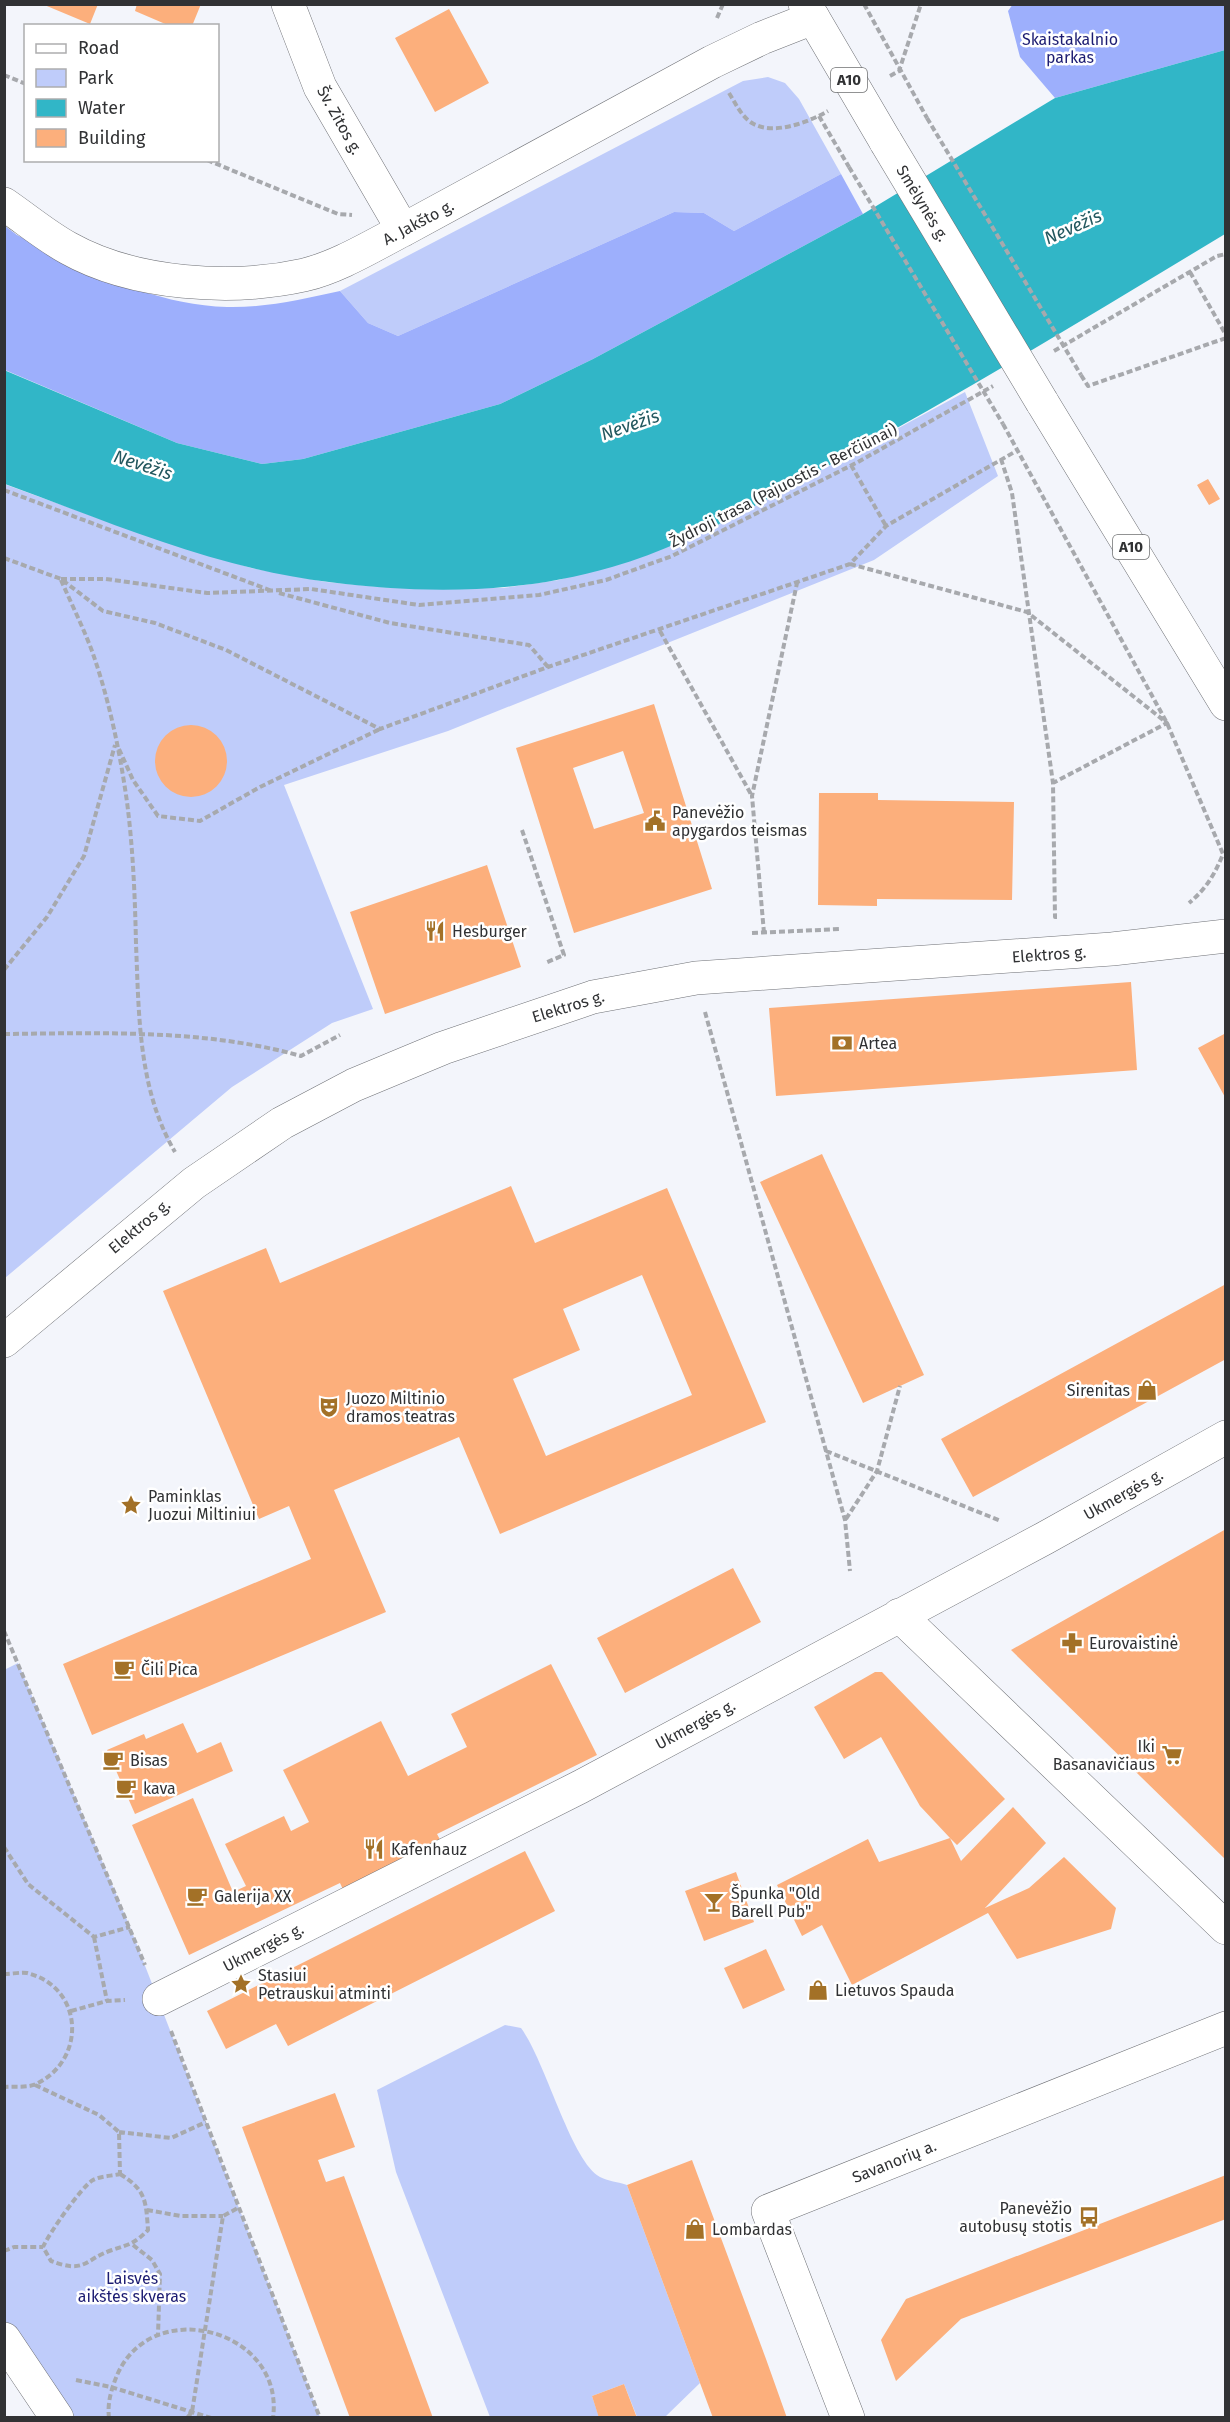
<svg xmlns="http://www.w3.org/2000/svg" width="1230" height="2422" viewBox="0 0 1230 2422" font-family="'Fira Sans',sans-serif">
  <rect width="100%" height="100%" fill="#f3f5fb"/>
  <path fill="#bfccfa" d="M768 77 785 83 799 99 841 174 734 231 704 213 674 212 398 336 368 323 340 291 743 81Z
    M965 392 998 476 874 560 448 731 284 785 373 1009 332 1023 232 1087 5 1278 4 484 131 530 251 568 326 582 391 588H503L559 580 725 522Z
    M18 1663 130 1927 320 2417H57L5 2339 4 1670Z
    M505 2025 521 2028C546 2062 571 2161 600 2177 607 2181 619 2182 627 2185L700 2383 665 2417H637L624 2384 592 2396 599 2417H490L396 2172 377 2090Z"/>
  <path fill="#9daffc" d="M1013 4 1225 5V50L1055 98 1020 57 1008 11Z
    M841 174 863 214 593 359 500 404 303 459 262 464 177 443 5 370V226L17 235C83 268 152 305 227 307 265 308 304 299 340 291L368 323 398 336 674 212 704 213 734 231Z"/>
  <path fill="#31b6c7" d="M1225 50V234C1096 312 968 390 835 462 763 501 691 544 612 567 521 594 423 594 329 582 217 569 109 522 5 484L4 370 177 443 262 464 303 459 500 404 593 359 863 214 1055 98Z"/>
  <path fill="#fcaf7c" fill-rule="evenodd" d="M42 4H98L90 24Z
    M137 4H201L192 26H170L135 11Z
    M449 9 489 83 435 112 395 38Z
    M1208 479 1220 499 1209 505 1197 485Z
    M654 704 712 889 574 933 516 748ZM623 751 644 813 594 829 573 768Z
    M155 761a36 36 0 1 1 72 0a36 36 0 1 1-72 0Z
    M819 793H878V800L1014 802 1012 900 877 899V906L818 905Z
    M487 865 521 967 385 1014 350 912Z
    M1131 982 1137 1070 776 1096 769 1008Z
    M1226 1033V1099L1198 1048Z
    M822 1154 924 1375 863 1403 760 1182Z
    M511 1186 535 1243 667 1188 766 1422 500 1534 459 1437 334 1490 386 1612 92 1735 63 1664 311 1559 289 1506 259 1519 163 1291 266 1248 280 1283ZM642 1275 692 1395 546 1456 513 1379 580 1350 563 1309Z
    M1226 1284V1359L973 1497 941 1439Z
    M1226 1529V1860L1011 1650Z
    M733 1568 761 1622 625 1693 597 1638Z
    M551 1664 597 1755 437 1834 445 1849 347 1898 340 1883 189 1955 132 1825 193 1798 233 1892 246 1886 225 1844 284 1816 291 1831 309 1822 283 1770 381 1721 408 1776 467 1747 451 1714Z
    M875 1672H882L1005 1799 957 1845 950 1838 961 1861 1013 1807 1046 1843 985 1908 1029 1888 1064 1857 1116 1908 1111 1929 1017 1959 988 1913 852 1985 822 1925 802 1936 777 1885 868 1839 879 1862 950 1838 920 1806 881 1737 844 1759 814 1707Z
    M183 1723 197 1753 221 1742 233 1771 135 1814 107 1750 144 1734 146 1739Z
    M525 1851 555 1911 288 2046 276 2024 226 2049 207 2011Z
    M736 1872 754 1922 704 1941 685 1891Z
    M766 1949 785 1990 743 2009 724 1968Z
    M335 2093 355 2147 318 2160 326 2182 344 2176 433 2418H350L242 2127Z
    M692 2160 766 2359 787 2418H713L700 2383 627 2185Z
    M1226 2175V2219L961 2319 896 2381 881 2340 906 2299Z
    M624 2384 637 2418H599L592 2396Z"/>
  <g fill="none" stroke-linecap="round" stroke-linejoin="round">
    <g stroke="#6f7176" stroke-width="34">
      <path id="minor" d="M288 4 320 87 403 230
        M4 204C26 219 46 236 68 248 134 285 232 291 304 275 338 267 372 246 403 230L712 62 762 38 813 18
        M4 1341 194 1183 282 1123 354 1085 443 1048 593 997 696 978 1112 949 1226 936
        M899 1615 1226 1928
        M159 1999 580 1787 1045 1538 1226 1437
        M4 2339 57 2418
        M848 2418 768 2211 1226 2028"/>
    </g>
    <g stroke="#6f7176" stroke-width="34">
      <path id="highway" d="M805 4 886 142
        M1042 402 1226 704"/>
    </g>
    <path stroke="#a7a9ad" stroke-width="4" stroke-dasharray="6 3" stroke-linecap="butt" d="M864 4 927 118
      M717 18 723 4
      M4 75 26 84
      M890 76 899 71 921 4
      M729 93C736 104 741 116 752 123 773 136 809 122 828 111
      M819 116 849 167
      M207 160 338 214 352 215
      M1190 272 1226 335
      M1054 351 1217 256 1226 254
      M1081 375 1088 386 1226 338
      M1003 424 1167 723 1223 854C1215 874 1206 889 1189 903
      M1001 459 1012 493 1053 783 1055 917H1057
      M851 465 886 526
      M4 490 272 591
      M4 558 61 579 103 611 155 623 226 650 380 729 548 667 850 564 886 526 1018 450
      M850 564 1027 612 1167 723 1053 783
      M61 579H106L207 593 311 589 419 605 539 595 606 580 672 556 858 462 993 386
      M61 580C71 603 83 627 92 651 109 699 120 752 127 802 133 848 135 897 136 944 139 1015 138 1089 175 1152
      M279 593 390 623 529 645 548 667
      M660 631 752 796
      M119 749 133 780 158 816 200 821 260 787 380 729
      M522 830 564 955 545 963
      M752 933 841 929
      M764 933 752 796 797 583
      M4 970 47 917 84 856 115 745
      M705 1012 845 1520 850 1571
      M4 1034C104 1033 205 1029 301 1056L340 1035
      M826 1451 1001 1521
      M846 1519 877 1471 900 1386
      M4 1631 145 1965
      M4 1847 28 1884 94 1937 130 1927
      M94 1937 107 2001
      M4 1974C11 1974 21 1972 27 1973 84 1987 87 2060 36 2084 28 2088 14 2086 4 2087
      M71 2011 107 2001 125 2000
      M171 2031 320 2418
      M35 2085 99 2115 119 2132 120 2174
      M119 2132 171 2138 206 2122
      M120 2174C146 2190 146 2201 148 2230 134 2244 130 2244 112 2250 83 2260 86 2274 51 2261L43 2247C48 2235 82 2186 93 2180 100 2176 112 2176 120 2174Z
      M147 2210 181 2216H223
      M133 2245 152 2260 160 2274 158 2335
      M4 2251 14 2247H43
      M76 2380 111 2387 211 2418
      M109 2418C107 2402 112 2387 118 2373 155 2294 285 2331 273 2418
      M187 2418 192 2412 223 2216 238 2208"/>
    <use href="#minor" stroke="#fff" stroke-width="33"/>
    <use href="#highway" stroke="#fff" stroke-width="33"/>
    <g stroke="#6f7176" stroke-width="34" stroke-linecap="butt">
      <path id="highway-bridge" d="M886 142 1042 402"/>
    </g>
    <path stroke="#a7a9ad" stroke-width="4" stroke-dasharray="6 3" stroke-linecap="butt" d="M927 118 1081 375
      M849 167 1003 424"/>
    <use href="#highway-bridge" stroke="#fff" stroke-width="33"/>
  </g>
  <defs>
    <g id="civic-bare" transform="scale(1.62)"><path d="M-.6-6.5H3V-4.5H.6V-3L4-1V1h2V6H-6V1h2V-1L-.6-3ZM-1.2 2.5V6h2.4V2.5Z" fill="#a37127" stroke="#fff" stroke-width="2.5" paint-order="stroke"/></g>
    <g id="restaurant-bare" transform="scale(1.62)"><path d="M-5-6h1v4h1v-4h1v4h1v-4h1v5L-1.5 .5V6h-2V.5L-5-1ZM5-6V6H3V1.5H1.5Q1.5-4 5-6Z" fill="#a37127" stroke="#fff" stroke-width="2.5" paint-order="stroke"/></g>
    <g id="bank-bare" transform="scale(1.62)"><path d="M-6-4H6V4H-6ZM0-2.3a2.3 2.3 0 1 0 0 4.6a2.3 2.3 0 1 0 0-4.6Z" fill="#a37127" stroke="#fff" stroke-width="2.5" paint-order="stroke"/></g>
    <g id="shop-bare" transform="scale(1.62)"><path d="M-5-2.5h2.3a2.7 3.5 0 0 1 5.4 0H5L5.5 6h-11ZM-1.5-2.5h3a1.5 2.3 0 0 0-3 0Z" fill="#a37127" stroke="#fff" stroke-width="2.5" paint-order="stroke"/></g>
    <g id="theatre-bare" transform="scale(1.62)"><path d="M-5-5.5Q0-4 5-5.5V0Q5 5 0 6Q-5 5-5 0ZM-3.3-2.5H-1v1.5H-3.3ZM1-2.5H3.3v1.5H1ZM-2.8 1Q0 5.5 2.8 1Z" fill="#a37127" stroke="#fff" stroke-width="2.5" paint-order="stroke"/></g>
    <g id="sight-bare" transform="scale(1.62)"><path d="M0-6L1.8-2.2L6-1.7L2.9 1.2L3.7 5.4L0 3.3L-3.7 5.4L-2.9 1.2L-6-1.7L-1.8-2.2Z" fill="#a37127" stroke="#fff" stroke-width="2.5" paint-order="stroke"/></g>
    <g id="pharmacy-bare" transform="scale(1.62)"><path d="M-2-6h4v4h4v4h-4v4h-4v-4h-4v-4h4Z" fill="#a37127" stroke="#fff" stroke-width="2.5" paint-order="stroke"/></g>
    <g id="cafe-bare" transform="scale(1.62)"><path d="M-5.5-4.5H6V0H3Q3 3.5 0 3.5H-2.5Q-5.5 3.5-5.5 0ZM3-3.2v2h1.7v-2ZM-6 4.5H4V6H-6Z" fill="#a37127" stroke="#fff" stroke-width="2.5" paint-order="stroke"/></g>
    <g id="supermarket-bare" transform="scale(1.62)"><path d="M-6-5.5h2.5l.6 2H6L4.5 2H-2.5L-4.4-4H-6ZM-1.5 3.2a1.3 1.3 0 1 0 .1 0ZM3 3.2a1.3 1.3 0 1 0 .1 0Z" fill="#a37127" stroke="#fff" stroke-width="2.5" paint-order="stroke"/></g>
    <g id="bar-bare" transform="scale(1.62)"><path d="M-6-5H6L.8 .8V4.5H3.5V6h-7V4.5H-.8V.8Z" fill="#a37127" stroke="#fff" stroke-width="2.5" paint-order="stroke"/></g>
    <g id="bus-bare" transform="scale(1.62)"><path d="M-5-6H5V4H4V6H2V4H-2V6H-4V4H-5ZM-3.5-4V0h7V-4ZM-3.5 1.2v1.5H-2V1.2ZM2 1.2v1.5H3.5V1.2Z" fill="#a37127" stroke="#fff" stroke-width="2.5" paint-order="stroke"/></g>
  </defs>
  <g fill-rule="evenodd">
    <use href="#civic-bare" x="655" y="821"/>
    <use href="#restaurant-bare" x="435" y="931"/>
    <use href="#bank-bare" x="842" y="1043"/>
    <use href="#shop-bare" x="1147" y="1390"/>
    <use href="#theatre-bare" x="329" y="1407"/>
    <use href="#sight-bare" x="131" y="1505"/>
    <use href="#pharmacy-bare" x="1072" y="1643"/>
    <use href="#cafe-bare" x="124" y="1669"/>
    <use href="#supermarket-bare" x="1172" y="1755"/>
    <use href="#cafe-bare" x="113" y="1760"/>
    <use href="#cafe-bare" x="126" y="1788"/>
    <use href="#restaurant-bare" x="374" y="1849"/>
    <use href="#cafe-bare" x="197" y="1896"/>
    <use href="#bar-bare" x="714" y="1902"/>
    <use href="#sight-bare" x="241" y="1984"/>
    <use href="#shop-bare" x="818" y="1990"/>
    <use href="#bus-bare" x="1089" y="2217"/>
    <use href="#shop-bare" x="695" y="2229"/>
  </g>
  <g text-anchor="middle" stroke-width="5" stroke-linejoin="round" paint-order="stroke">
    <g fill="#fff" stroke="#6f7071" stroke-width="1.5">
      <rect x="831" y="68" width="36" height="24" rx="4.5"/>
      <rect x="1113" y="535" width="36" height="24" rx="4.5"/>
    </g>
    <g font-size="15" font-weight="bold" fill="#313234">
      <text x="849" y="85">A10</text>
      <text x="1131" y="552">A10</text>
    </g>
    <g font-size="16" fill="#1c1c72" stroke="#fff">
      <text x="1070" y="45">Skaistakalnio<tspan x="1070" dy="18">parkas</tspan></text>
      <text x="132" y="2284">Laisvės<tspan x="132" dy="18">aikštės skveras</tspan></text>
    </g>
    <g font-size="16" fill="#313234" stroke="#fff">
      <text transform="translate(340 120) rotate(61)" y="6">Šv. Zitos g.</text>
      <text transform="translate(923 203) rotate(59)" y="6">Smėlynės g.</text>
      <text transform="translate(418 222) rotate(-28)" y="6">A. Jakšto g.</text>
      <text transform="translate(783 485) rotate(-27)" y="6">Žydroji trasa (Pajuostis - Berčiūnai)</text>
      <text transform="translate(1049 954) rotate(-4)" y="6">Elektros g.</text>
      <text transform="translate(568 1006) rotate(-17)" y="6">Elektros g.</text>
      <text transform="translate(139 1226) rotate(-40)" y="6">Elektros g.</text>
      <text transform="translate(1123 1494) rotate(-29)" y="6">Ukmergės g.</text>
      <text transform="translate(695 1724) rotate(-28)" y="6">Ukmergės g.</text>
      <text transform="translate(263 1947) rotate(-27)" y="6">Ukmergės g.</text>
      <text transform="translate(894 2161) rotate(-22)" y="6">Savanorių a.</text>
    </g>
    <g font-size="16" fill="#313234" stroke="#fff" text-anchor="start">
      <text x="672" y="818">Panevėžio<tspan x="672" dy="18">apygardos teismas</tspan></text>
      <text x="452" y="937">Hesburger</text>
      <text x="859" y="1049">Artea</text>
      <text x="1130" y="1396" text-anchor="end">Sirenitas</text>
      <text x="346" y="1404">Juozo Miltinio<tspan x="346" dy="18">dramos teatras</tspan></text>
      <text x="148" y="1502">Paminklas<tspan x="148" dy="18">Juozui Miltiniui</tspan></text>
      <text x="1089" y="1649">Eurovaistinė</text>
      <text x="141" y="1675">Čili Pica</text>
      <text x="1155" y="1752" text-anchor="end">Iki<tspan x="1155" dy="18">Basanavičiaus</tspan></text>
      <text x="130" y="1766">Bisas</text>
      <text x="143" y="1794">kava</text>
      <text x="391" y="1855">Kafenhauz</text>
      <text x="731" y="1899">Špunka "Old<tspan x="731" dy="18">Barell Pub"</tspan></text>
      <text x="214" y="1902">Galerija XX</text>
      <text x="258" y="1981">Stasiui<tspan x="258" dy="18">Petrauskui atminti</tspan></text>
      <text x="835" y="1996">Lietuvos Spauda</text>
      <text x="1072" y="2214" text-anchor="end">Panevėžio<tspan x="1072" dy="18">autobusų stotis</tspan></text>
      <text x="712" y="2235">Lombardas</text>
    </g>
    <g font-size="18" font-style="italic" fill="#23585f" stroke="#fff">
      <text transform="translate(1073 227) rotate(-24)" y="6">Nevėžis</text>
      <text transform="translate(630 425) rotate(-19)" y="6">Nevėžis</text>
      <text transform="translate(143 465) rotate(18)" y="6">Nevėžis</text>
    </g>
  </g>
  <rect width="1230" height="2422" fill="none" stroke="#313234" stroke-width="12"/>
  <rect x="24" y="24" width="195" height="138" fill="#ffffff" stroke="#adadae" stroke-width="1.5"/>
  <rect x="36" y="44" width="30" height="9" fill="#ffffff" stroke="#adadae" stroke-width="1.5"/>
  <text x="78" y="54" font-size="18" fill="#313234">Road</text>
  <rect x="36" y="69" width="30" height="18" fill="#bfccfa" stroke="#adadae" stroke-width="1.5"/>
  <text x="78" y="84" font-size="18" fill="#313234">Park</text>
  <rect x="36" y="99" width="30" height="18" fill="#31b6c7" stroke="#adadae" stroke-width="1.5"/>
  <text x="78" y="114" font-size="18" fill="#313234">Water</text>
  <rect x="36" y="129" width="30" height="18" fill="#fcaf7c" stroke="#adadae" stroke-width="1.5"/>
  <text x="78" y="144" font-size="18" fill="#313234">Building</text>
</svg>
